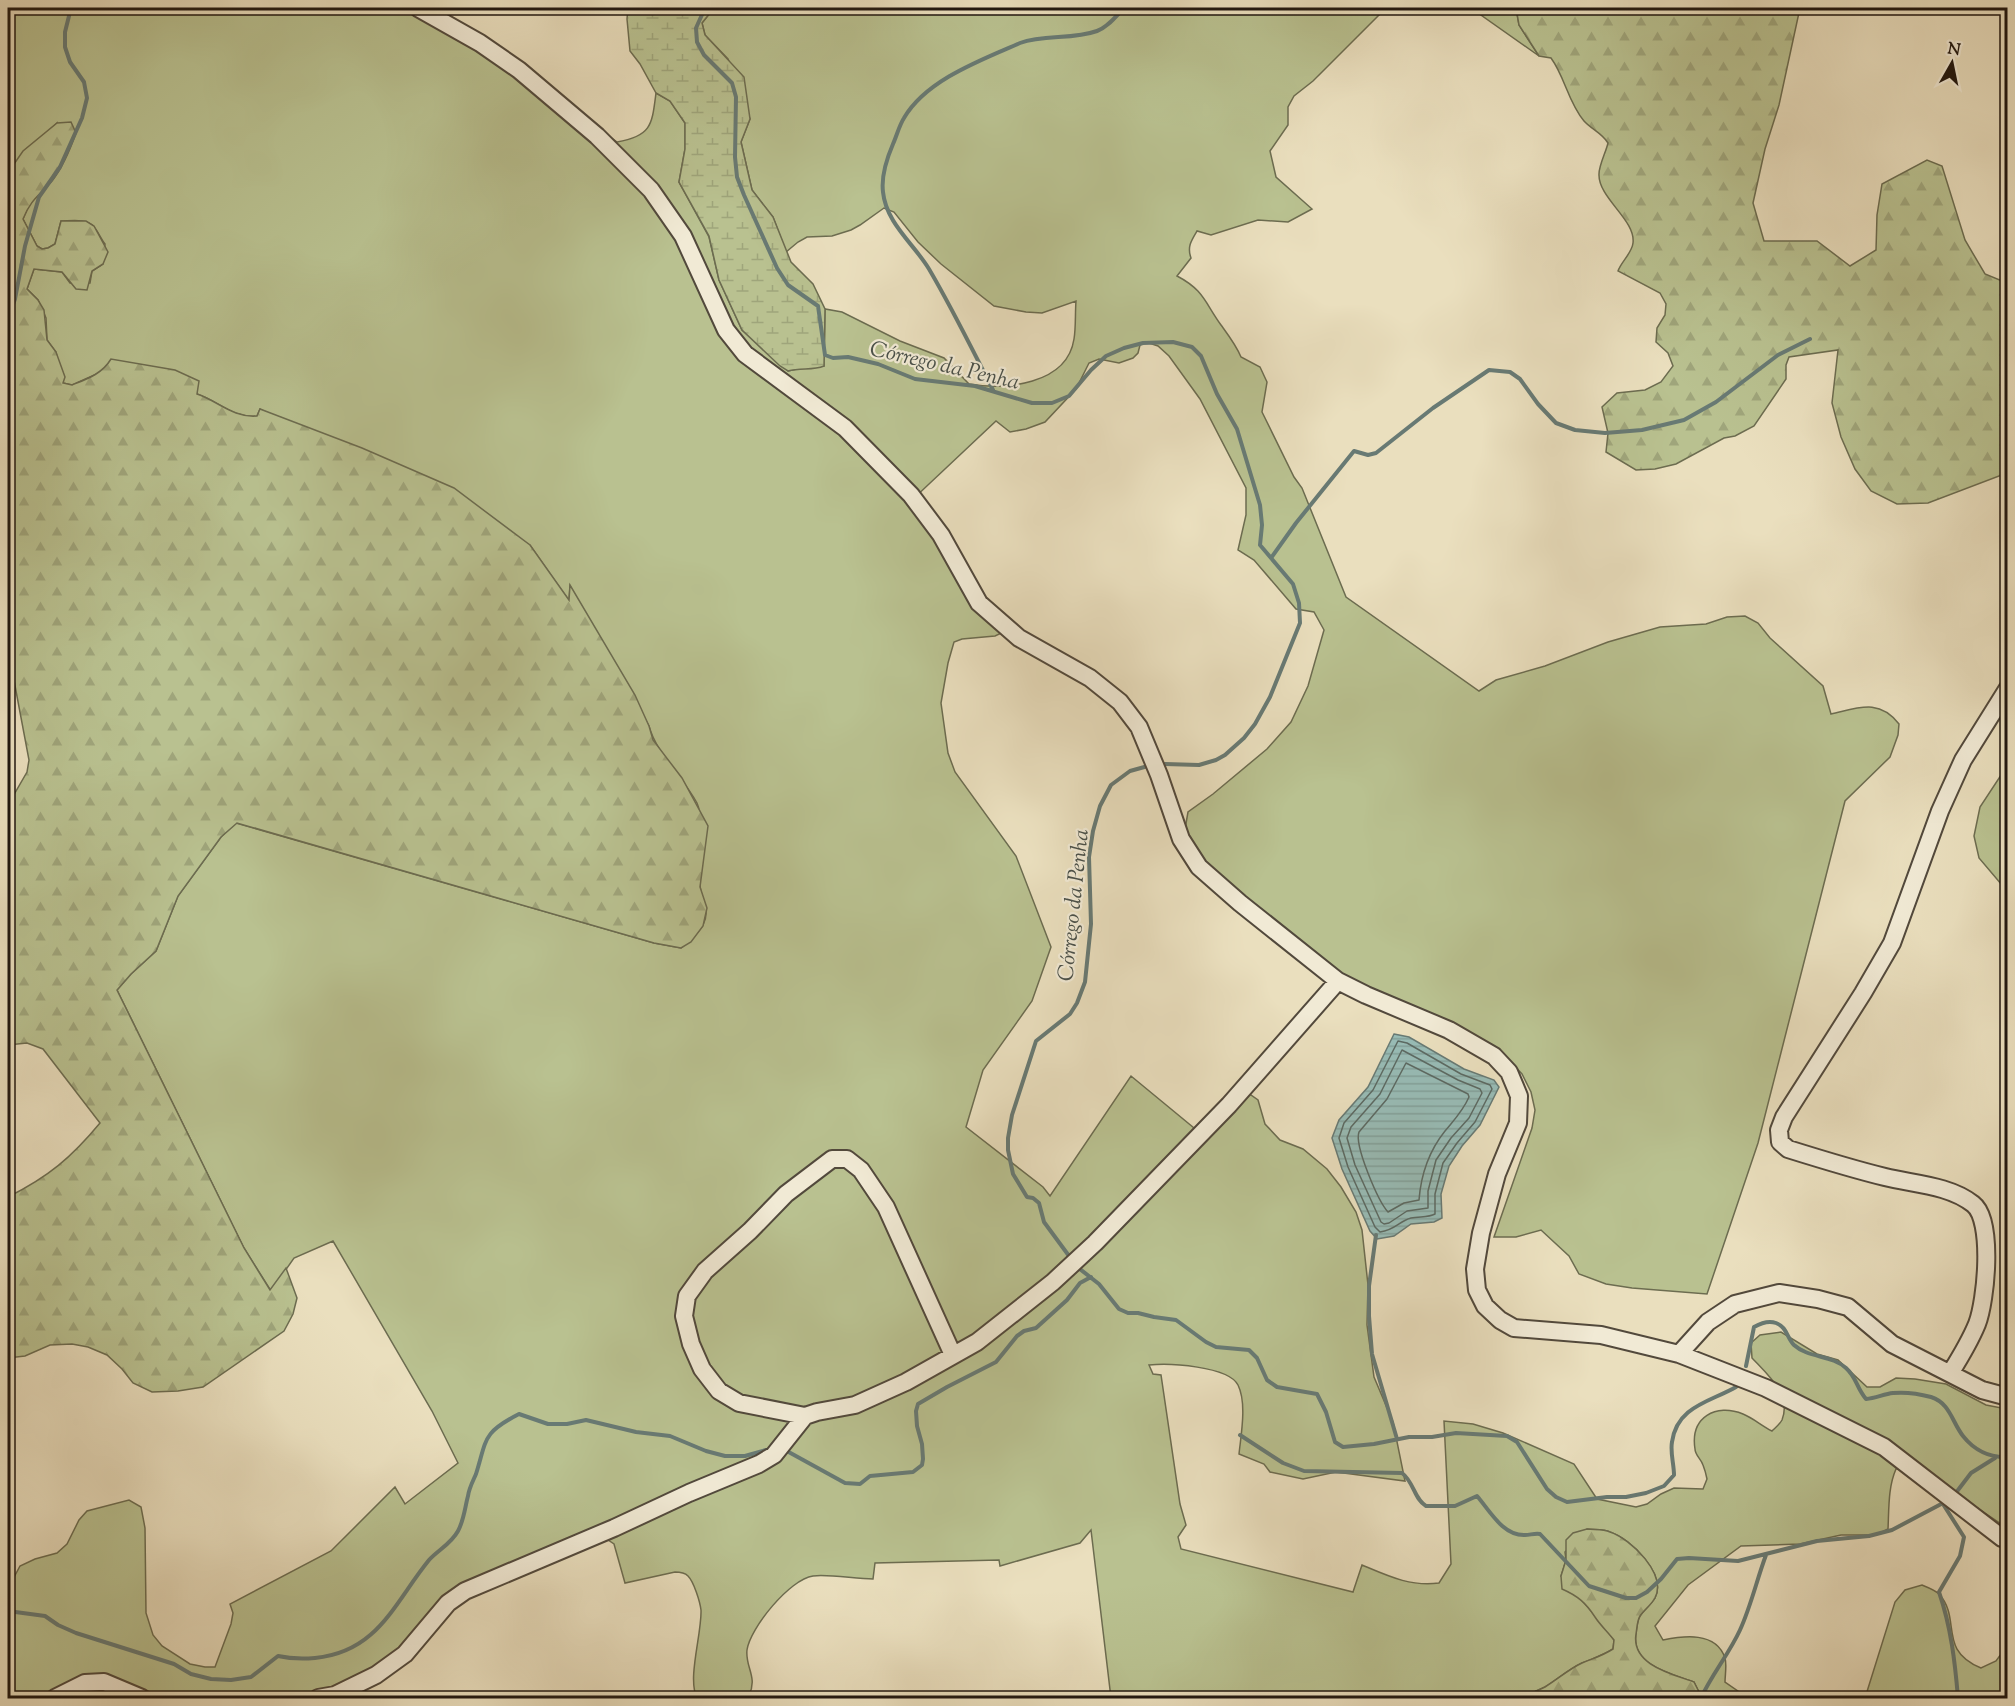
<svg xmlns="http://www.w3.org/2000/svg" width="2015" height="1706" viewBox="0 0 2015 1706" font-family="'Sorts Mill Goudy',serif">
  <defs>
    <pattern id="forest-firs" width="22" height="20" patternUnits="userSpaceOnUse" patternTransform="scale(1.5)"><rect width="22" height="20" fill="#b9c190"/><path d="M5 1l3.5 6h-7zM16 11l3.5 6h-7z" fill="#9fa57b"/></pattern>
    <pattern id="wetland-marsh" width="20" height="14" patternUnits="userSpaceOnUse" patternTransform="scale(1.5)"><rect width="20" height="14" fill="#b9c190"/><path d="M1 5h8M5 5V1M11 12h8M15 12V8" fill="none" stroke="#9fa57b"/></pattern>
    <pattern id="water-rules" width="6" height="5" patternUnits="userSpaceOnUse" patternTransform="scale(1.5)"><rect width="6" height="5" fill="#98bcb6"/><path d="M0 2.5h6" fill="none" stroke="#83a19b"/></pattern>
  </defs>
  <rect width="100%" height="100%" fill="#eadfbe"/>
  <filter id="stains"><feTurbulence type="fractalNoise" baseFrequency=".00333" numOctaves="4"/><feColorMatrix values="0 0 0 0 .2 0 0 0 0 .09 0 0 0 0 .02 0 0 0 .5 -.17"/></filter>
  <radialGradient id="worn" r=".72"><stop offset=".6" stop-color="#630" stop-opacity="0"/><stop offset="1" stop-color="#630" stop-opacity=".3"/></radialGradient>
  <path fill="#b9c190" stroke="#6c6c50" stroke-width="1.5" d="M8 8H423L564 102 617 142C652 136 652 124 656 93L670 101 685 123V149L679 182 709 237 719 280 742 330 788 371C799 367 812 368 824 366L825 309 842 312 900 341 944 358 969 384C1005 390 1067 385 1074 339 1076 327 1075 314 1076 301L1042 313 1026 312 994 306 941 264 918 242 894 212 884 208 860 225 851 230 832 236 807 237 798 242 786 252 773 217 752 190 741 142 750 119 728 59 705 35 702 23 714 8H1386L1313 81 1294 96 1288 107V125L1270 151 1276 177 1312 209 1288 222 1258 220 1211 235 1197 231C1191 241 1187 247 1191 258L1177 276C1204 290 1205 303 1221 325 1229 336 1236 345 1241 357L1260 367 1267 382 1262 412 1294 477 1302 488 1346 597 1479 691 1496 680 1545 666 1608 642 1660 627 1706 624 1727 617 1745 616 1758 623 1770 638 1823 686 1831 714C1858 708 1879 698 1899 724L1898 735 1890 757 1845 801 1758 1143 1707 1294 1632 1288 1606 1284 1579 1274 1569 1256 1541 1230 1516 1237H1494L1532 1128 1535 1110 1531 1092 1522 1074 1508 1059 1454 1028 1320 964 1196 858 1185 829 1188 812 1213 794 1267 749 1291 722 1308 686 1324 630 1314 612 1296 609 1254 560 1238 550 1246 515V488L1200 399 1169 356 1158 346 1146 342 1140 345 1138 353 1133 358 1119 363 1099 359 1089 363 1076 389 1045 422 1026 429 1010 432 996 421 912 500 1008 630 995 636 962 639 954 642 948 663 941 703 948 753 955 772 1016 856 1051 947 1032 1001 983 1070 966 1127 1043 1187 1050 1196 1131 1076 1205 1137 1248 1093 1258 1100 1265 1124 1280 1140 1303 1149 1327 1169 1341 1187 1356 1212 1362 1230 1368 1285 1367 1325 1374 1377 1393 1422 1405 1481 1336 1472 1303 1479 1270 1472 1264 1464 1239 1454C1241 1435 1247 1403 1238 1385 1228 1366 1169 1363 1149 1365L1153 1374 1161 1375 1180 1504 1186 1525 1178 1537 1181 1549 1353 1592 1362 1565C1388 1576 1411 1587 1439 1583L1451 1564 1444 1421 1473 1424 1503 1433 1574 1464 1597 1499 1636 1507 1647 1504 1661 1494 1674 1488 1703 1489 1707 1479C1706 1474 1705 1470 1703 1465 1701 1459 1695 1455 1695 1449 1690 1417 1716 1403 1743 1414 1753 1418 1762 1426 1772 1431 1775 1428 1780 1424 1782 1420 1792 1395 1767 1374 1752 1358L1751 1343 1760 1335 1781 1332 1817 1354 1838 1360 1867 1387H1880L1896 1378 1915 1379 1946 1384 1986 1405 2007 1409V1528L1918 1468 1896 1469C1888 1487 1889 1509 1888 1529L1876 1535H1841L1800 1544 1741 1546 1688 1585 1655 1626 1663 1640C1683 1636 1716 1631 1725 1658 1727 1665 1725 1675 1725 1682L1748 1698H1702L1694 1682C1672 1674 1631 1665 1636 1634 1637 1628 1637 1621 1640 1616 1644 1610 1651 1605 1655 1598 1667 1574 1631 1539 1610 1532 1603 1529 1594 1530 1587 1529L1565 1552 1566 1560 1561 1576C1579 1598 1598 1617 1614 1640L1613 1649C1602 1656 1594 1658 1582 1663 1569 1669 1558 1679 1545 1687 1538 1691 1530 1692 1525 1698H1111L1091 1530 1080 1543 1000 1566 999 1560 875 1563 873 1579C856 1579 829 1574 813 1576 790 1579 750 1628 747 1650 745 1667 758 1677 749 1695L742 1698H697C687 1679 702 1633 701 1610 700 1602 694 1582 688 1576 684 1572 679 1572 675 1572L625 1583 614 1544 605 1538 525 1571 458 1603 399 1656 338 1688 280 1698H8V1598L12 1581 20 1566 35 1559 57 1553 67 1544 79 1520 87 1511 129 1500 141 1507 145 1528 146 1613 153 1635 162 1646 190 1664 205 1667H215L231 1624 233 1613 230 1604 331 1551 395 1487 405 1504 458 1463 432 1411 333 1241 294 1258 271 1291 244 1248 117 990 131 974 156 951 178 896 221 837 236 823 654 943 681 948C688 942 699 933 703 925 711 910 701 900 700 885 699 868 704 817 697 803 683 777 656 753 649 726L570 586 569 601 530 545 260 409 257 416C231 418 219 401 197 394V388L106 368 99 373 72 385 63 383 56 352 47 340 46 318 38 300 27 289 34 269 62 272 70 283H90L92 271 103 264 105 244C101 239 99 233 94 227 87 218 71 221 61 221L55 244 48 248 42 249 37 246 23 219 29 204 53 179 57 123 42 137 8 185Z
    M1471 8H1516L1519 25 1539 56Z
    M2007 766V891L1979 858 1974 836 1980 807Z
    M1922 1585C1927 1587 1935 1590 1939 1594 1962 1619 1937 1650 1981 1668L1996 1661 2007 1646V1698H1865L1895 1602 1905 1590Z"/>
  <path fill="url(#forest-firs)" stroke="#6c6c50" stroke-width="1.5" d="M1516 8H1800L1779 105 1765 149 1753 203 1764 241H1817L1850 266 1876 250 1877 215 1882 184 1927 160 1942 166 1965 240 1985 274 2007 283V473L1928 503 1897 504 1871 491 1855 469 1841 437 1832 403 1838 350 1789 357 1786 365V379L1754 426 1735 436 1724 438 1676 464 1655 469 1636 470 1606 452 1608 433 1602 407 1617 393 1645 390 1661 382 1673 366 1668 353 1656 342 1657 328 1665 315 1666 304 1660 293 1618 271C1621 262 1632 253 1633 243 1636 220 1598 198 1599 174 1599 165 1606 152 1608 143 1602 133 1591 129 1584 121 1568 102 1565 77 1551 58L1539 56 1519 25Z
    M71 122 76 133C70 150 63 167 52 181 39 196 31 199 23 219L37 246 42 249 48 248 55 244 61 221H86L94 226 108 252 103 264 92 271 87 290 76 289 62 272 34 269 27 289 38 300 44 310 47 340 56 352 65 377 63 383 72 385C87 379 102 374 111 359L175 370 199 381 197 394C218 401 233 418 257 416L260 409 362 448 454 488 530 545 569 600 570 585 635 695 649 726 653 740 682 778 708 826 700 887 707 908 703 926 691 942 681 948 654 943 237 823 221 837 178 896 156 951 131 974 117 990 244 1248 270 1290 286 1268 297 1298 293 1314 284 1331 203 1387 178 1391 152 1392 133 1383 122 1369 107 1355 88 1347 72 1344 50 1345 25 1356 8 1358V1197C48 1177 71 1158 100 1123L43 1049 27 1043 8 1045V805L27 772 29 760 13 675 8 663V185L14 164 23 151 57 123Z
    M1587 1529C1594 1530 1603 1529 1610 1532 1631 1539 1667 1574 1655 1598 1651 1605 1644 1610 1640 1616 1637 1621 1637 1628 1636 1634 1631 1665 1672 1674 1694 1682L1702 1698H1525C1530 1692 1538 1691 1545 1687 1558 1679 1569 1669 1582 1663 1594 1658 1602 1656 1613 1649L1614 1640C1608 1632 1600 1625 1595 1617 1586 1603 1578 1596 1562 1589L1561 1576 1566 1560V1540L1573 1533Z"/>
  <path fill="url(#wetland-marsh)" stroke="#6c6c50" stroke-width="1.5" d="M628 8H714L702 23 705 35 744 77 750 119 741 142 752 190 773 217 791 262 813 284 825 309 824 366C812 371 801 367 788 371L780 366 742 330 719 280 709 236 679 182 685 149V123L670 101 656 93 640 64 630 51 627 19Z"/>
  <path fill="url(#water-rules)" stroke="#687a74" stroke-width="1.5" d="M1394 1034 1409 1037 1464 1069 1494 1080 1499 1087 1480 1125 1462 1146 1449 1166 1441 1194 1442 1218 1434 1222 1411 1224 1394 1236 1377 1239 1370 1231 1342 1169 1332 1138 1339 1120 1368 1087Z"/>
  <g fill="none" stroke-linecap="round" stroke-linejoin="round">
    <path stroke="#5c6a63" stroke-width="1.5" d="M1398 1041 1407 1043 1461 1074 1490 1085 1492 1089 1475 1122 1457 1143 1443 1163 1435 1194V1214C1428 1218 1419 1216 1411 1218 1399 1221 1396 1230 1380 1232L1375 1227 1348 1167 1339 1138 1344 1123 1373 1090Z
      M1402 1050 1458 1080 1480 1089 1482 1093 1469 1118 1451 1138 1436 1160 1428 1191V1208L1407 1211 1389 1223 1384 1224 1381 1222 1355 1165 1347 1138 1351 1127 1380 1094Z
      M1406 1063 1468 1094 1469 1097C1463 1111 1454 1120 1445 1131 1429 1151 1421 1174 1419 1200L1404 1203 1388 1212C1378 1201 1354 1145 1359 1132L1387 1099Z"/>
    <path stroke="#687a74" stroke-width="4" d="M705 8 696 28 697 42 704 55 732 83 736 97 735 157 737 177 744 195 777 268 788 285 818 306 825 355 833 358 848 357 878 364 915 379 975 386 1032 403H1052L1069 396 1091 370 1106 356 1124 348 1143 343 1173 342 1192 347 1201 356 1217 394 1237 429 1260 505 1262 525 1260 545 1293 584 1299 603 1300 623 1270 697 1255 724 1244 738 1225 755 1216 760 1199 765 1165 764
      M8 318 15 299 25 246 39 197 60 167 82 118 87 98 84 82 70 62 65 47V32L71 8
      M993 390C972 349 952 308 929 269 914 244 886 223 883 192 881 176 887 158 893 144 897 135 899 126 904 118 926 80 981 60 1020 43 1044 34 1072 40 1097 31 1108 27 1116 16 1124 8
      M1271 558 1296 523 1354 451 1368 455 1376 453 1433 408 1489 370 1510 372 1520 379 1538 404 1556 423 1575 430 1605 433 1642 430 1684 420 1716 402 1778 355 1810 339
      M1376 1235 1369 1286V1316L1372 1354 1397 1439
      M1072 1260 1044 1222 1039 1203 1033 1198 1027 1197 1013 1174 1008 1150V1138L1012 1115 1036 1041 1070 1014 1077 1003 1085 982 1091 924 1089 857 1093 831 1100 806 1111 785 1130 771 1148 766
      M1076 1266 1099 1284 1119 1309 1128 1313H1138L1154 1317 1176 1320 1206 1342 1216 1347 1249 1350 1257 1358 1267 1380 1277 1387 1317 1394 1326 1412 1335 1442 1343 1447 1374 1444 1409 1437H1432L1456 1433 1507 1436 1517 1442 1547 1489 1556 1497 1567 1502 1607 1497H1626L1646 1493 1664 1486 1674 1475C1674 1464 1670 1452 1672 1442 1677 1406 1710 1402 1736 1387
      M1746 1366 1754 1327C1761 1323 1768 1320 1776 1323 1787 1327 1787 1338 1794 1345 1808 1358 1832 1355 1846 1368 1857 1378 1856 1387 1866 1399 1876 1398 1884 1394 1893 1393 1904 1392 1920 1394 1931 1397 1950 1403 1952 1422 1963 1436 1974 1450 1990 1458 2008 1457
      M1240 1435 1283 1463 1304 1471 1402 1473C1414 1482 1414 1499 1426 1506H1455L1477 1496C1490 1511 1503 1536 1525 1535 1530 1535 1535 1533 1540 1534L1589 1586 1626 1598H1636L1647 1592 1661 1579 1677 1559 1689 1558 1738 1561 1817 1541 1869 1536 1892 1530 1945 1502
      M785 1450 845 1483 860 1484 870 1476 913 1472 922 1465 923 1459 922 1444 917 1426 916 1411 918 1404 947 1387 996 1362 1017 1336 1024 1331 1036 1328 1067 1300 1080 1283 1091 1277
      M1955 1494 1971 1473 1995 1458
      M1943 1504 1964 1537 1960 1556 1939 1592C1951 1627 1955 1662 1958 1698
      M8 1611 45 1616 58 1625 76 1633 174 1664 191 1674 211 1679 231 1680 251 1677 278 1656C291 1659 303 1659 315 1658 378 1652 394 1603 429 1560 438 1550 451 1544 458 1531 464 1520 465 1507 468 1496 469 1488 473 1481 476 1474 487 1439 482 1433 519 1414L548 1424H567L586 1420 636 1432 670 1436 706 1451 725 1456H745L766 1450
      M1701 1698C1712 1674 1729 1654 1740 1630 1751 1606 1757 1579 1766 1555"/>
    <g stroke="#52493c" stroke-width="20">
      <path id="minor" d="M418 8 480 43 519 70 597 136 651 190 683 236 726 330 745 354 845 428 911 495 941 535 979 603 1019 638 1090 678 1120 702 1139 727 1159 775 1181 839 1199 867 1240 903 1338 981 1366 995 1449 1030 1494 1056 1509 1072 1519 1096 1518 1123 1497 1174 1481 1233 1475 1269 1477 1290 1485 1306 1500 1320 1514 1328 1601 1335 1679 1354 1766 1388 1884 1447 2002 1538 2008 1540
        M1679 1354 1708 1322 1735 1304 1779 1293 1818 1299 1848 1307 1892 1344 1982 1390 2008 1397
        M1951 1372C1961 1356 1970 1341 1977 1324 1986 1301 1994 1220 1973 1204 1949 1185 1913 1184 1885 1177 1852 1169 1820 1159 1788 1149L1780 1142 1779 1130 1784 1117 1863 993 1892 943 1940 811 1963 760 2008 688
        M805 1416 739 1403 719 1391 702 1369 691 1344 684 1316 687 1296 705 1271 750 1231 786 1194 832 1159H847L861 1170 886 1207 953 1355
        M55 1698 85 1683 104 1682 142 1698
        M318 1698 335 1695 376 1675 405 1654 448 1603 465 1591 614 1528 689 1493 759 1464 774 1455 805 1416 817 1412 855 1405 906 1382 977 1342 1053 1282 1095 1243 1229 1105 1338 981"/>
    </g>
    <use href="#minor" stroke="#f1ead5" stroke-width="16"/>
  </g>
  <g text-anchor="middle" stroke-width="4.5" stroke-linejoin="round" paint-order="stroke">
    <g font-size="22" font-style="italic" fill="#4a514a" stroke="#f1ead5">
      <text transform="translate(945 364) rotate(13)" y="8">Córrego da Penha</text>
      <text transform="translate(1072 905) rotate(-84)" y="8">Córrego da Penha</text>
    </g>
  </g>
  <rect width="2015" height="1706" fill="none" stroke="#eadfbe" stroke-width="30"/>
  <rect x="9" y="9" width="1997" height="1688" fill="none" stroke="#201710" stroke-width="3"/>
  <rect x="15" y="15" width="1985" height="1676" fill="none" stroke="#201710" stroke-width="1.5"/>
  <g transform="translate(1952 63) rotate(9)" stroke="#f1ead5" stroke-width="4.5" paint-order="stroke">
  <path d="M0-4.5L10 22L0 15L-10 22Z" fill="#201710"/>
  <text y="-9" font-size="16" font-weight="bold" text-anchor="middle" fill="#201710">N</text>
  </g>
  <rect width="100%" height="100%" filter="url(#stains)"/>
  <rect width="100%" height="100%" fill="url(#worn)"/>
</svg>
